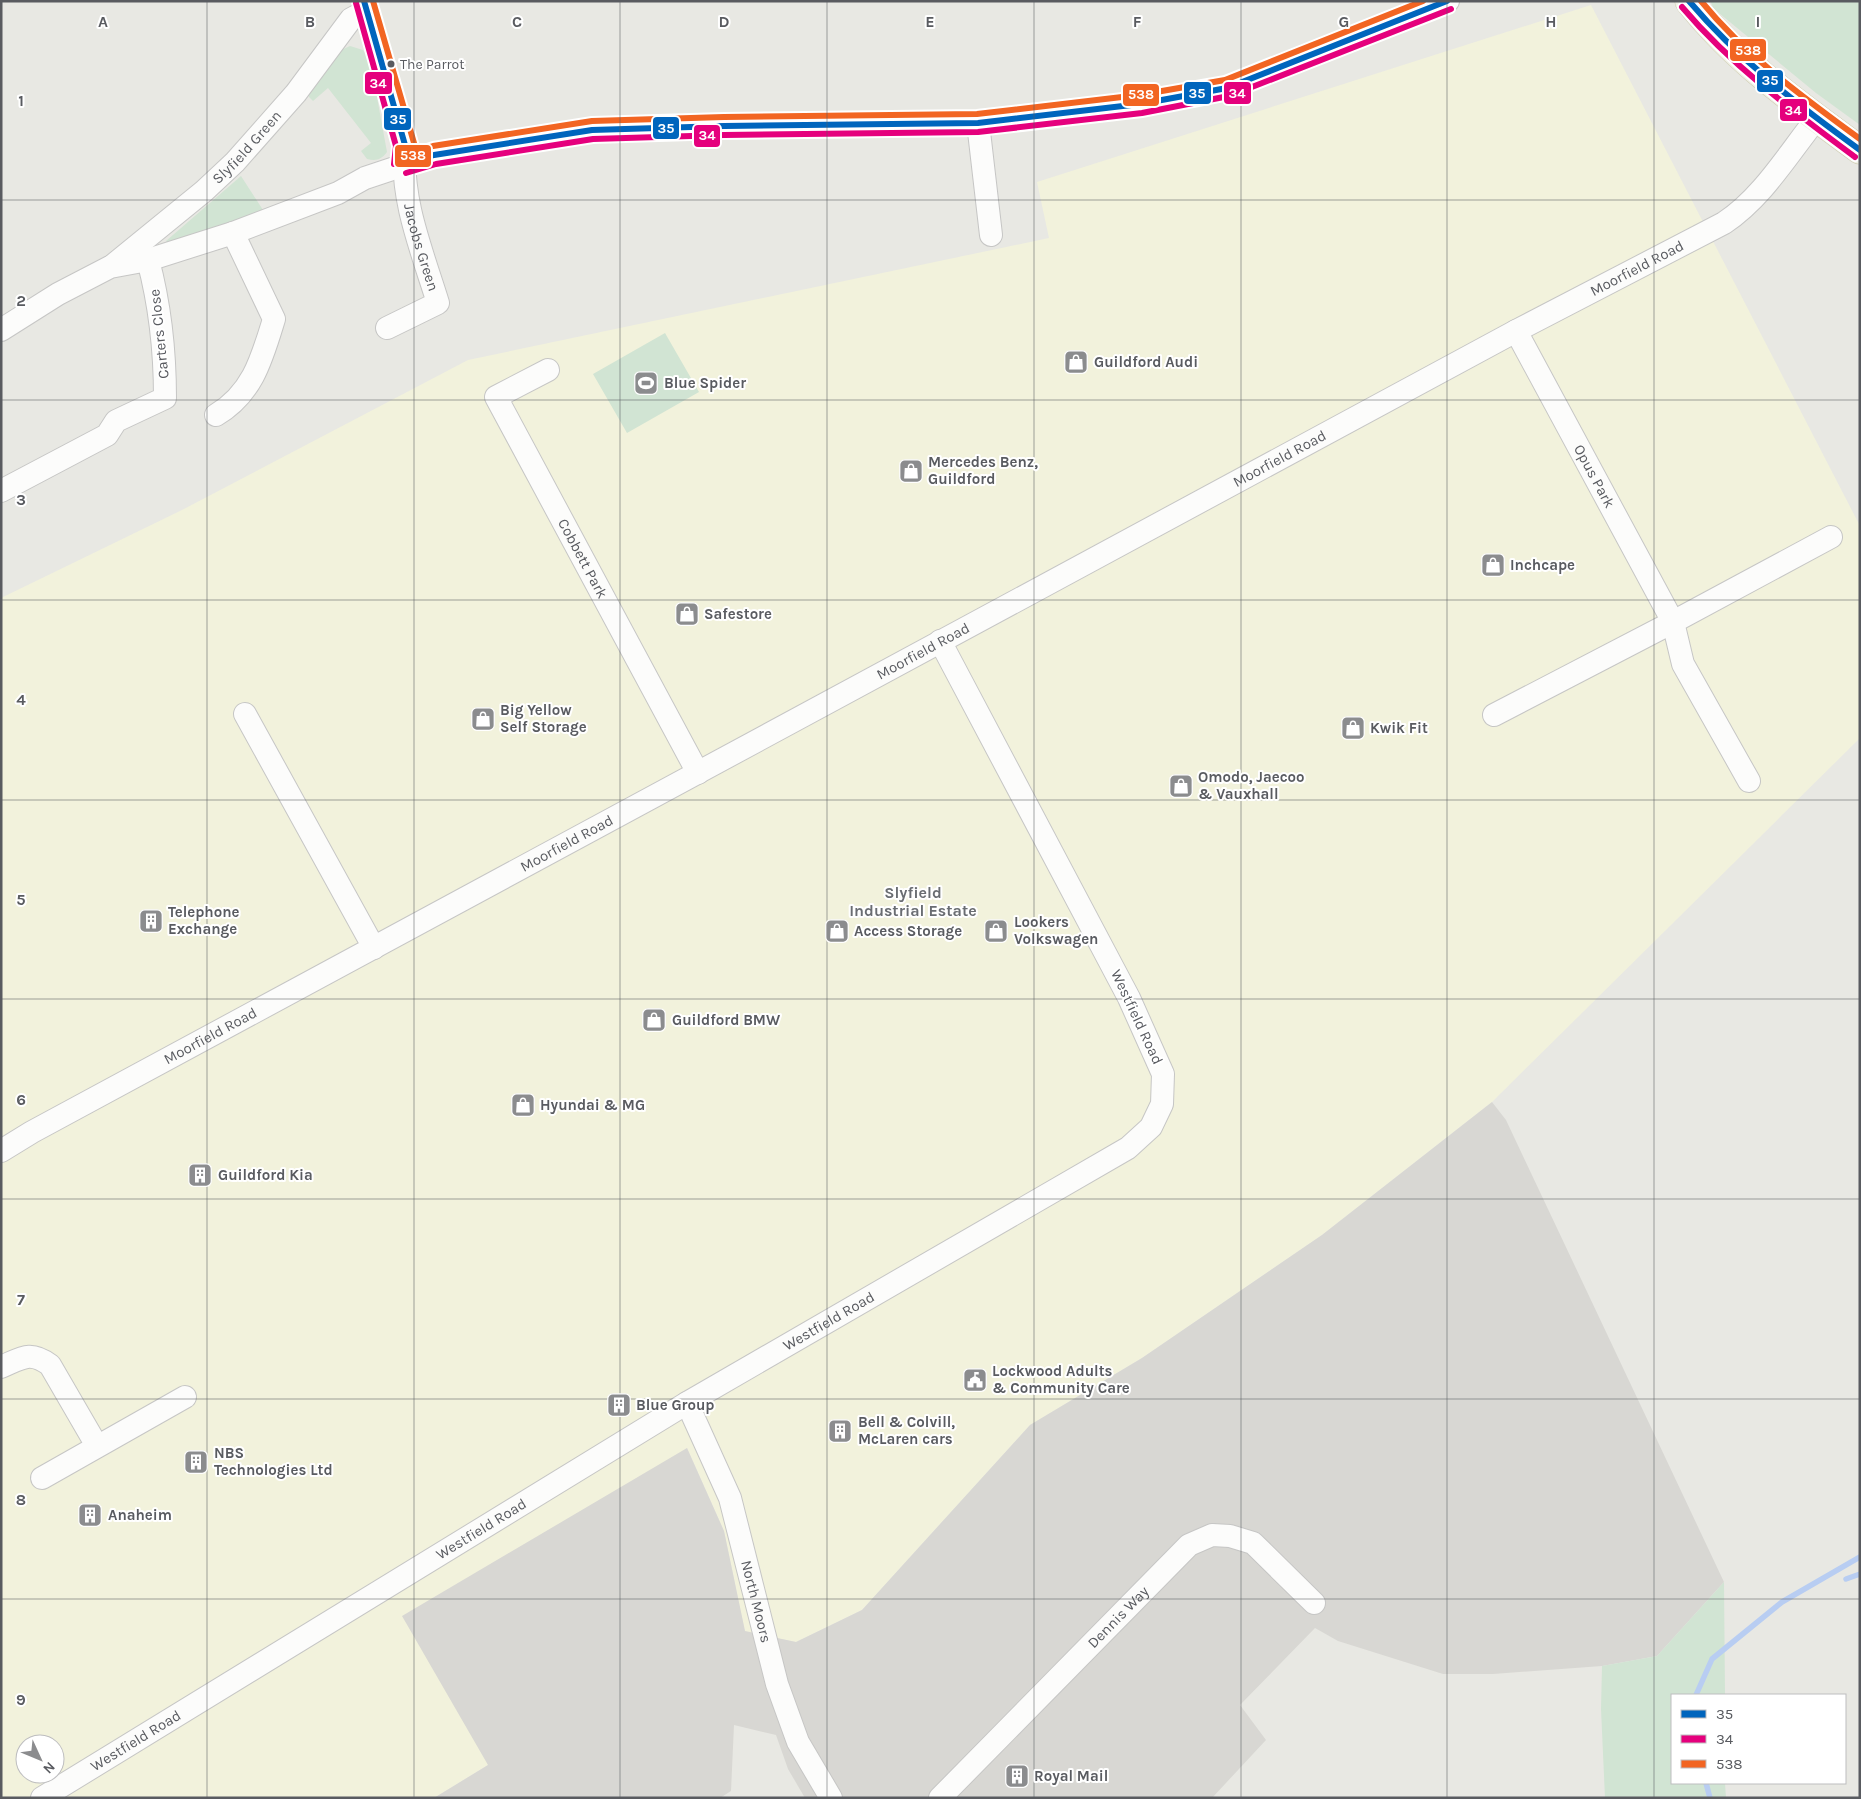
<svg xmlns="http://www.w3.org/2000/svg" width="1861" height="1799" viewBox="0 0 1861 1799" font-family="Karla,sans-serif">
  <rect width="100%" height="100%" fill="#e8e8e3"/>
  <path fill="#f2f2dc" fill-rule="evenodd" d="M1591 5 1860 526V738L1492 1102 1322 1235 1142 1358 1030 1425 862 1610 796 1642 745 1632 724 1531 687 1448 488 1765 434 1798H1V598L182 510 468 360 1049 238 1037 182ZM25 1744H55V1774H25Z"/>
  <path fill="#d8d7d3" d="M1492 1102 1506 1120 1724 1582 1657 1656 1602 1666 1493 1674H1443L1338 1641 1315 1628 1240 1705 1266 1740 1212 1798H805L788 1769 776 1735 734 1725 731 1791 720 1798H434L488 1765 402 1616 687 1448 724 1531 745 1631 796 1642 862 1610 1030 1425 1142 1358 1322 1235Z"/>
  <path fill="#d1e4d3" d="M1710 1H1860V125L1816 93 1714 9Z
    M350 46 363 50 370 59 387 152C381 160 376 161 367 159L361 151 371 143 328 88 313 101 309 97V89L341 50Z
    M241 176 263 210 169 245 166 241Z
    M665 333 699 392 627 433 593 374Z
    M1724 1582 1725 1695H1672V1783H1725L1726 1798H1605L1601 1709 1602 1666 1657 1656Z"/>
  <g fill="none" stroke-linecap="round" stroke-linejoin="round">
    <path stroke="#b8cdf2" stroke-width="5.5" d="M1846 1579 1860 1574
      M1696 1695 1712 1659 1782 1602 1860 1557
      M1706 1783 1710 1798"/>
    <g stroke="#c6c6c5" stroke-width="24">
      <g id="minor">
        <path id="s1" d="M364 1 405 145C400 199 422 251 438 303L387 328"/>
        <path d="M978 123 991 235"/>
        <path id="s2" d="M112 266 204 191 235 162 296 93 351 19 366 11"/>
        <path d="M1 330 58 294 110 267 148 260 233 233 338 193 365 178 434 155 592 130 724 126 978 123 1140 104 1227 88 1448 1"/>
        <path id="s3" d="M1516 331 1673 622 1683 664 1749 781"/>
        <path id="s4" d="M548 370 496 397 698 773"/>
        <path d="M216 415C253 393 262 358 274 319L233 233"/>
        <path d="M1 491 107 435 116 421 165 398C165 351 160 305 148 260"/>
        <path d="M245 714 374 948"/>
        <path d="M1494 715 1673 622 1831 537"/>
        <path id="s5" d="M1 1151 32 1132 1516 331 1724 223C1763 197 1788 154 1817 118"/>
        <path d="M1 1367C22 1358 30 1350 50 1365L97 1446"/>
        <path id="s6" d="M687 1403 730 1498 777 1684 798 1742 831 1798"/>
        <path d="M42 1478 185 1397"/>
        <path id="s7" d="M42 1798 687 1403 1128 1148 1151 1127 1162 1104 1163 1074 1129 998 940 641"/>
        <path id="s8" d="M940 1798 1189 1545 1212 1535 1230 1536 1253 1543 1314 1603"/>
      </g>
    </g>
    <g stroke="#cfcdb2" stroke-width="29">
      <path id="major" d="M1689 1C1736 61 1799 105 1860 150"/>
    </g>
    <use href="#minor" stroke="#fcfcfb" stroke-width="22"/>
    <use href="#major" stroke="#f0f0e6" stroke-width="28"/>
    <g stroke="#fff" stroke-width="10">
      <path id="bus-1" d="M364 1 405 145 403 165
        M1689 1C1739 60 1798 105 1860 150
        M403 165 434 155 592 130 724 126 978 123 1140 104 1227 88 1447 1"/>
    </g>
    <g stroke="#fff" stroke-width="10">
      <path id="bus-2" d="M356 3 396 146 394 164
        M1682 7C1732 66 1793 111 1855 157
        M406 173 436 164 593 139 724 135 978 132 1142 113 1229 96 1451 9"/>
    </g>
    <g stroke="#fff" stroke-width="10">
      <path id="bus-3" d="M373 1 414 143 412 166
        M1701 1C1746 56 1803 97 1860 139
        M400 157 433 146 592 121 724 117 977 114 1139 95 1225 80 1423 1"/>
    </g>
    <use href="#bus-1" stroke="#0065bd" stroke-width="6"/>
    <use href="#bus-2" stroke="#e5007d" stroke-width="6"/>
    <use href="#bus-3" stroke="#f26522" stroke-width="6"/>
  </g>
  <path fill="none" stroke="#595b60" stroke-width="1" stroke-opacity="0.55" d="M207 1V1798M414 1V1798M620 1V1798M827 1V1798M1034 1V1798M1241 1V1798M1447 1V1798M1654 1V1798M1 200H1860M1 400H1860M1 600H1860M1 800H1860M1 999H1860M1 1199H1860M1 1399H1860M1 1599H1860"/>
  <defs>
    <g id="shop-square" transform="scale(1.25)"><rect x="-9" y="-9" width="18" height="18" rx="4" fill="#8b8c8e" stroke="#fff"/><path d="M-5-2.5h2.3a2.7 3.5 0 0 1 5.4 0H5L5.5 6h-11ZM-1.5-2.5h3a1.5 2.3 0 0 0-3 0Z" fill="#fff"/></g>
    <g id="stadium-square" transform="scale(1.25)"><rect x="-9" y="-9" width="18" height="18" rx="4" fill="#8b8c8e" stroke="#fff"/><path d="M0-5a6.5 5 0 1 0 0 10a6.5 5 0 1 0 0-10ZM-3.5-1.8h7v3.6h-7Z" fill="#fff"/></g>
    <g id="building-square" transform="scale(1.25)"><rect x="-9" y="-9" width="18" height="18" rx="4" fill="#8b8c8e" stroke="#fff"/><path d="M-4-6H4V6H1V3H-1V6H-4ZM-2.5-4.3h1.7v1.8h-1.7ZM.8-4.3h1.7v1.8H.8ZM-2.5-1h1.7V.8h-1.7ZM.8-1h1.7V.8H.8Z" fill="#fff"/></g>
    <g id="civic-square" transform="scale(1.25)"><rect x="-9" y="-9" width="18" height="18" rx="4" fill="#8b8c8e" stroke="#fff"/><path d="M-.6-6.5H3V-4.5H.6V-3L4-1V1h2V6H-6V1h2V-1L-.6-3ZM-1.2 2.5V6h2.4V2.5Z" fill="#fff"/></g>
  </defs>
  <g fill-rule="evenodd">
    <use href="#shop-square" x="1076" y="362"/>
    <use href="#stadium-square" x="646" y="383"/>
    <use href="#shop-square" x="911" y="471"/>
    <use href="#shop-square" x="1493" y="565"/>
    <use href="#shop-square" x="687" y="614"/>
    <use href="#shop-square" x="483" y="719"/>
    <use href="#shop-square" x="1353" y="728"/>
    <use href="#shop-square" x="1181" y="786"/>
    <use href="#building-square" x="151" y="921"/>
    <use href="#shop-square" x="837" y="931"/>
    <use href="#shop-square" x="996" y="931"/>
    <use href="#shop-square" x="654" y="1020"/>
    <use href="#shop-square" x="523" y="1105"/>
    <use href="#building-square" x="200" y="1175"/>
    <use href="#civic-square" x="975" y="1380"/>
    <use href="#building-square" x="619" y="1405"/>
    <use href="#building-square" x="840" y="1431"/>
    <use href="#building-square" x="196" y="1462"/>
    <use href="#building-square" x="90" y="1515"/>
    <use href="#building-square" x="1017" y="1776"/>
  </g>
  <circle fill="#595b60" stroke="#fff" stroke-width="2" cx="391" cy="64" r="4.5"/>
  <g text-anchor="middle" stroke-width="4" stroke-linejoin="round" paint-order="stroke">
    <g font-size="14" fill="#595b60" stroke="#fff" text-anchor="start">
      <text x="400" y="69">The Parrot</text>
    </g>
    <g font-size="15" fill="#595b60" stroke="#fff">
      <text dy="5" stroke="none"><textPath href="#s2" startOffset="180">Slyfield Green</textPath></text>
      <text dy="5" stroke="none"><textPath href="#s1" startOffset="254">Jacobs Green</textPath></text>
      <text dy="5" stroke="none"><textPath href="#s5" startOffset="1859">Moorfield Road</textPath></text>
      <text transform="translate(159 334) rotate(-96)" y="5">Carters Close</text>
      <text dy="5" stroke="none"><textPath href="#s5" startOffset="1454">Moorfield Road</textPath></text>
      <text dy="5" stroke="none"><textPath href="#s3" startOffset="165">Opus Park</textPath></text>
      <text dy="5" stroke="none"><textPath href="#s4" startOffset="242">Cobbett Park</textPath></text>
      <text dy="5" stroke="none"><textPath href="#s5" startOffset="1049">Moorfield Road</textPath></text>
      <text dy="5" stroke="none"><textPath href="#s5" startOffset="644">Moorfield Road</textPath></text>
      <text transform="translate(1137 1017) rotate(65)" y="5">Westfield Road</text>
      <text dy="5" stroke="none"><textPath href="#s5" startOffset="239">Moorfield Road</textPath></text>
      <text dy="5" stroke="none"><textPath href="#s7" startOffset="920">Westfield Road</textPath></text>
      <text dy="5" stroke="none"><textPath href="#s7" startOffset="515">Westfield Road</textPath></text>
      <text dy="5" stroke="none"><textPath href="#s6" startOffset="211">North Moors</textPath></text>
      <text dy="5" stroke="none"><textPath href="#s8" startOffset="254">Dennis Way</textPath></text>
      <text dy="5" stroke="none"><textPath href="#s7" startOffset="110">Westfield Road</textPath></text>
    </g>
    <g font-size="15" font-weight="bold" fill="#595b60" stroke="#fff" text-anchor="start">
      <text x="1094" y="367">Guildford Audi</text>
      <text x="664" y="388">Blue Spider</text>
      <text x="928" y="467">Mercedes Benz,<tspan x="928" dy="17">Guildford</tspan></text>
      <text x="1510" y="570">Inchcape</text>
      <text x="704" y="619">Safestore</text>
      <text x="500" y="715">Big Yellow<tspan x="500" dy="17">Self Storage</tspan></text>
      <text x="1370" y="733">Kwik Fit</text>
      <text x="1198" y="782">Omodo, Jaecoo<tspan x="1198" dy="17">&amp; Vauxhall</tspan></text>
      <text x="168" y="917">Telephone<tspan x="168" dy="17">Exchange</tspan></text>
      <text x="1014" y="927">Lookers<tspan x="1014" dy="17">Volkswagen</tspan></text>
      <text x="854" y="936">Access Storage</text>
      <text x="672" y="1025">Guildford BMW</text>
      <text x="540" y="1110">Hyundai &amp; MG</text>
      <text x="218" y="1180">Guildford Kia</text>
      <text x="992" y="1376">Lockwood Adults<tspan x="992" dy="17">&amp; Community Care</tspan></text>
      <text x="636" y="1410">Blue Group</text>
      <text x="858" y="1427">Bell &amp; Colvill,<tspan x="858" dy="17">McLaren cars</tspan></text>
      <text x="214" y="1458">NBS<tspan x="214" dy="17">Technologies Ltd</tspan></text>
      <text x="108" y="1520">Anaheim</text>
      <text x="1034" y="1781">Royal Mail</text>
    </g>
    <g font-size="16" font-weight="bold" fill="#6a6d72" stroke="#fff">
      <text x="913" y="898">Slyfield<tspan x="913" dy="18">Industrial Estate</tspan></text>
    </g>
  </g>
  <g font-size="16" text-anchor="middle" font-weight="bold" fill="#595b60" stroke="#fff" stroke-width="4" stroke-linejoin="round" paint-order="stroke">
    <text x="103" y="27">A</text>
    <text x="310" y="27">B</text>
    <text x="517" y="27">C</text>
    <text x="724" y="27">D</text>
    <text x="930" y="27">E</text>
    <text x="1137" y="27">F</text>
    <text x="1344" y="27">G</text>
    <text x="1551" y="27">H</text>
    <text x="1758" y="27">I</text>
    <text x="21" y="106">1</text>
    <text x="21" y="306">2</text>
    <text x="21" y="505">3</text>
    <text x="21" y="705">4</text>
    <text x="21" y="905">5</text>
    <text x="21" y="1105">6</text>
    <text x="21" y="1305">7</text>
    <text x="21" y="1505">8</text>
    <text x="21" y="1705">9</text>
  </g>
  <g stroke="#fff" stroke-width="2">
    <rect x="1729" y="38" width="38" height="24" rx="5" fill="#f26522"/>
    <rect x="1756" y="69" width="28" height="24" rx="5" fill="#0065bd"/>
    <rect x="364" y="71" width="29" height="24" rx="5" fill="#e5007d"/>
    <rect x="1223" y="81" width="29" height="24" rx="5" fill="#e5007d"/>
    <rect x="1183" y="81" width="29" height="24" rx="5" fill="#0065bd"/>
    <rect x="1122" y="83" width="38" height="24" rx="5" fill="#f26522"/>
    <rect x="1779" y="98" width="29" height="24" rx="5" fill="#e5007d"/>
    <rect x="383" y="107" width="29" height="24" rx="5" fill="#0065bd"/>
    <rect x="652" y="116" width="28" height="24" rx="5" fill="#0065bd"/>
    <rect x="693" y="124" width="28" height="24" rx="5" fill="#e5007d"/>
    <rect x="394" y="144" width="38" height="24" rx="5" fill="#f26522"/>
  </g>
  <g font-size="14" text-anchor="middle" font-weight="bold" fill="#fff">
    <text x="1748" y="55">538</text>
    <text x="1770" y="85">35</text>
    <text x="378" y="88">34</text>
    <text x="1237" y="98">34</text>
    <text x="1197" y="98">35</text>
    <text x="1141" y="99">538</text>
    <text x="1793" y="115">34</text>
    <text x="398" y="124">35</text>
    <text x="666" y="133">35</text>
    <text x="707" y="140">34</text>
    <text x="413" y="160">538</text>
  </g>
  <rect width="1861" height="1799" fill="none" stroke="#595b60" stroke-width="5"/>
  <rect x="1671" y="1694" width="175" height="90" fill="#ffffff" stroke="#bdbdbf"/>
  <rect x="1681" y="1710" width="25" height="8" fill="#0065bd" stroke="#bdbdbf"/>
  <text x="1716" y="1719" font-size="15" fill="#595b60">35</text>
  <rect x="1681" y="1735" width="25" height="8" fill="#e5007d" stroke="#bdbdbf"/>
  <text x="1716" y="1744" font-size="15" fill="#595b60">34</text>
  <rect x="1681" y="1760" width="25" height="8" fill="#f26522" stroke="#bdbdbf"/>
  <text x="1716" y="1769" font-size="15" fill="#595b60">538</text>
  <g transform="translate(40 1759) rotate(134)"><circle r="24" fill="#ffffff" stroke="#bdbdbf"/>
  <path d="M0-4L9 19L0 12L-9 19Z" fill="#8b8c8e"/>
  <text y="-8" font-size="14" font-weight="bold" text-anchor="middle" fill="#595b60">N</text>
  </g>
</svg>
